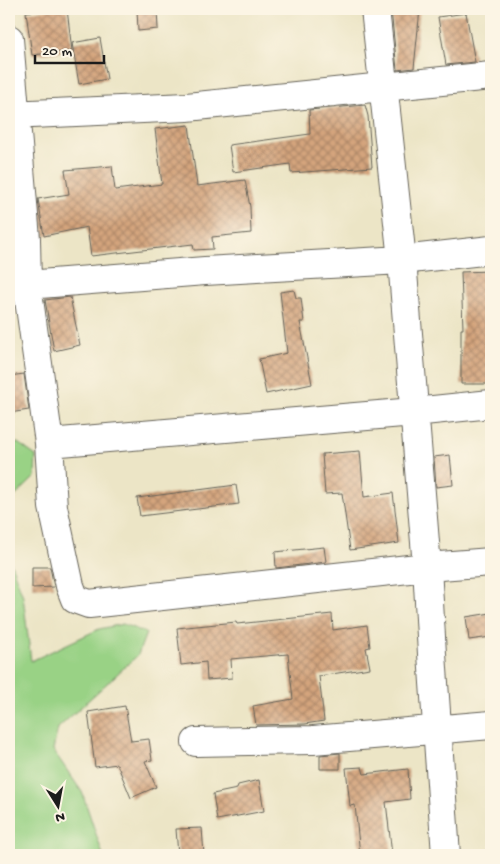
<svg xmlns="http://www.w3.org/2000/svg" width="500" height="864" viewBox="0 0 500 864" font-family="'Gochi Hand',sans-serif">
  <defs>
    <pattern id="building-cross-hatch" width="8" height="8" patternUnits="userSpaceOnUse" patternTransform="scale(1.25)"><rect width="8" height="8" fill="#d4a47d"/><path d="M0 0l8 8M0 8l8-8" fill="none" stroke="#ab8566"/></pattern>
  </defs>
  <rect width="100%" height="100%" fill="#fcf5e5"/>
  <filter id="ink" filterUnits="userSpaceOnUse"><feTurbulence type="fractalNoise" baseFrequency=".02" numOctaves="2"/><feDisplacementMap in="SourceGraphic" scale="10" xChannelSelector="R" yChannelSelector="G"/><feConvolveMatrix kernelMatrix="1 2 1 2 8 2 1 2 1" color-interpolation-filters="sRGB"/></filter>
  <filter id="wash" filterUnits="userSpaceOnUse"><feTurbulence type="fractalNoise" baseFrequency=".0096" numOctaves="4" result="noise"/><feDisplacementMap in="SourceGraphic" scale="20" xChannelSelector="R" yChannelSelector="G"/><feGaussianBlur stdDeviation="1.12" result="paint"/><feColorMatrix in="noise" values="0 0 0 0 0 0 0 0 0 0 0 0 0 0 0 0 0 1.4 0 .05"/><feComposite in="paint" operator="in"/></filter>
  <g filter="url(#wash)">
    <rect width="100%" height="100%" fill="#ece5c6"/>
    <path fill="#99d285" stroke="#5a7750" d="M18 443 36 456 35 477 9 502V444Z
      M9 558 23 596 31 661 99 629 123 624 146 633 138 655 58 728 53 750 82 792 103 855H9Z"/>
    <g id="blocks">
      <path fill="url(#building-cross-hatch)" d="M53 9H67L72 51 32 55 26 12Z
        M137 9H157L158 29 138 31Z
        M391 9H420L414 68 397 70Z
        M466 13 475 62 446 65 438 17Z
        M100 38 107 79 79 84 72 43Z
        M365 105 368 116 372 167 291 173 290 164 233 172 229 145 310 134 309 110Z
        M189 125 197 186 245 180 250 207 251 233 212 237 213 249 194 250 193 244 91 256 87 227 44 236 38 199 69 194 65 170 112 166 115 190 162 184 155 129Z
        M491 271V384H461V329H463L461 272Z
        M294 290 296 298H301L304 322H300L312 384 266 394 259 359 287 353 280 292Z
        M70 297 80 345 54 351 45 300Z
        M24 374 29 410 9 413V376Z
        M360 451 364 497 393 493 399 543 350 550 342 493 325 494 322 454Z
        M450 455 453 485 436 487 434 457Z
        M236 485 239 504 140 516 137 498Z
        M324 547 326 562 276 568 275 552Z
        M32 567H50L54 587 32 588Z
        M491 613V637L469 640 466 617Z
        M332 614 333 630 367 625 370 647 366 648 370 668 319 676 324 721 305 724 256 725 253 706 293 699 288 654 231 659 232 678 207 680 206 662 181 665 177 628 236 622 237 624Z
        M125 706 131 741 149 739 152 760 145 761 156 787 131 798 117 764 95 767 88 712Z
        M340 753V769H320V755Z
        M362 767 364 774 408 769 410 799 386 802 392 855H360L355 805 350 806 346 768Z
        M259 780 264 811 217 820 213 794 237 789 238 785Z
        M202 828 204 855H178L176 829Z"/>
    </g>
  </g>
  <g filter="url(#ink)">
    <use href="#blocks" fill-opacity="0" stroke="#656258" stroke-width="1"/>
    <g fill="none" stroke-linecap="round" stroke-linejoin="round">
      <g stroke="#656258" stroke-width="30">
        <path id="street" d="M375 9 402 260 427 567 432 654 446 855
          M9 39 26 239 27 285 49 443 53 507 70 586 75 599 89 604 427 567 491 562
          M9 115 187 107 491 76
          M9 285H27L205 271 402 260 491 250
          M49 443 414 412 491 404
          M196 742 313 740 491 725"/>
      </g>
      <use href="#street" stroke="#fff" stroke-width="28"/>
    </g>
  </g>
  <rect width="500" height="864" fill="none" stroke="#fcf5e5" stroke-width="30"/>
  <g transform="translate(58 806) rotate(169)" stroke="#fcf5e5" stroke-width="4" paint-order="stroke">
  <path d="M0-4L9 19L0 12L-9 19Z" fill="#1c1c1c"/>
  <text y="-8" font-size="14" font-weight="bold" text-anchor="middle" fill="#1c1c1c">N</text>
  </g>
  <path d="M35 55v8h69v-8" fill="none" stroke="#1c1c1c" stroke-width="2.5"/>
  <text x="42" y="55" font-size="15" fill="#1c1c1c" stroke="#fcf5e5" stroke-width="4" paint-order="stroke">20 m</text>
</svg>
